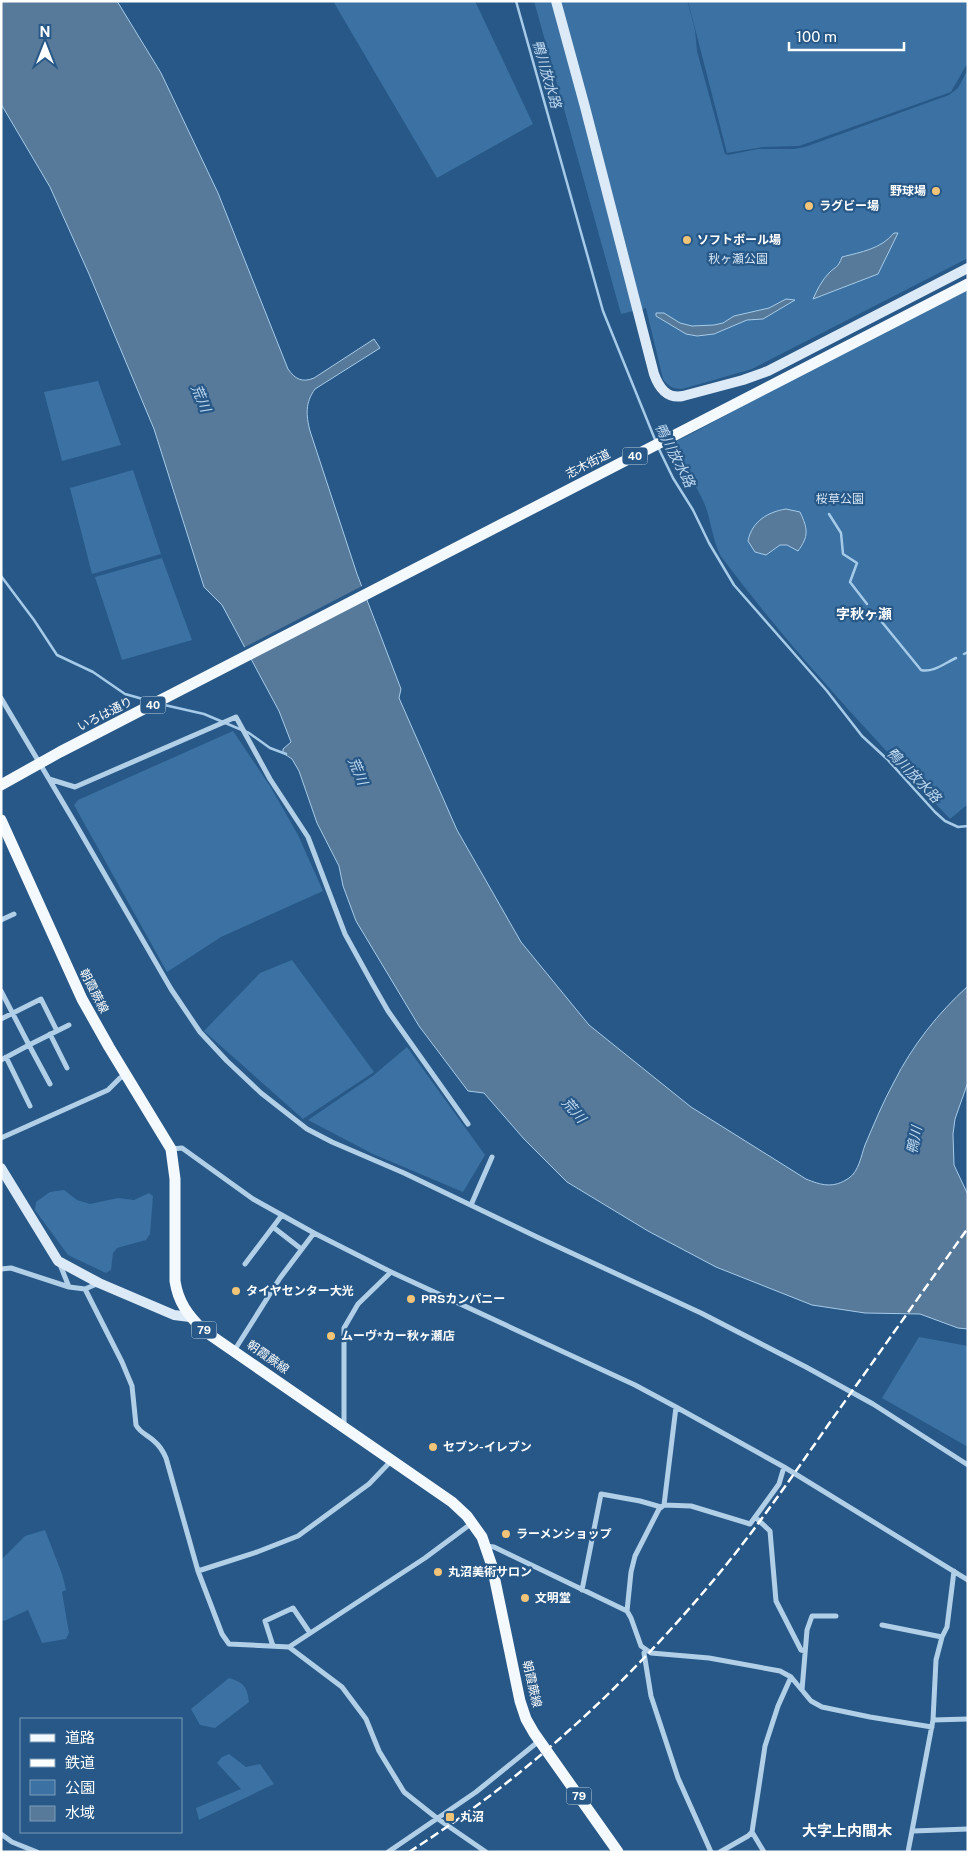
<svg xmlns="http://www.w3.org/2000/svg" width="969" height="1853" viewBox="0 0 969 1853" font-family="'Public Sans','Noto Sans JP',sans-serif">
  <rect width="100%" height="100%" fill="#275887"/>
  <path fill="#3b72a3" d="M333 1H475L533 124 437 178Z
    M534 1H686L688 3 695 30 697 51 725 154 728 155 758 149H794L805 147 949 95 958 88 968 69V258L752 369 682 389C674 389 667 386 663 379L646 308 621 314Z
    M688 1H968V62L951 92 799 146 763 147 727 153Z
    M968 290V804L950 819C871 735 792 651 723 559 714 548 711 520 705 505 696 483 681 464 666 446L693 433 781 385Z
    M98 381 121 445 62 461 44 392Z
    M133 470 161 554 92 574 70 488Z
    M162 558 192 640 122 660 95 577Z
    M233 731 270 786 298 835 323 891 221 937 167 972 74 805 78 800Z
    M292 960 374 1072 303 1119 204 1031 260 973Z
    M407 1047 485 1155 463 1192 373 1154 308 1120 374 1075Z
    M64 1190 77 1200 90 1204 118 1198 134 1200 149 1193 153 1196 150 1234 146 1240 117 1248 113 1253 111 1270 106 1273 68 1255 35 1210 36 1202 50 1192Z
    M919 1337 968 1346V1447L882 1398Z
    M45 1530 62 1574 66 1590 62 1592 69 1633 66 1639 42 1643 28 1610 4 1621 1 1620V1560L25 1536Z
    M229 1678C244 1683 247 1686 249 1702L215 1728 200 1725 191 1709Z
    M229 1754 246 1767 260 1764 274 1784 199 1820 196 1808 241 1789 217 1763 222 1757Z"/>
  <path fill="#587a9a" stroke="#a6cbe9" d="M1 1H117L161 73 218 193 288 369C295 379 302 383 314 378L374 339 380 348 315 389C305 403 306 415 310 431L357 574 401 689 399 698 457 830 521 942 589 1025 691 1107 806 1179C821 1185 833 1189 849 1178 859 1171 861 1156 865 1145 874 1124 883 1102 894 1082 912 1046 938 1013 968 986V1082L955 1119 953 1134 954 1165 968 1195V1329L958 1328 920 1314 865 1313 812 1305 716 1267 648 1231 567 1182 524 1139 484 1093 468 1091 419 1026 356 921 343 886 339 866 317 823 299 771 292 759 283 753V749L291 742 279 711 222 605 204 587 154 429 89 274 50 187 1 104Z
    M894 233H898L878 274 813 299C817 290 822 280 829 273 836 266 838 268 842 257 861 252 881 249 894 233Z
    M786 299 795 300 763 319 747 320 714 334 697 336 686 334 656 316V313H664L680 323 692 326 714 325 723 323 734 316 769 308Z
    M786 509 800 512C808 529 809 536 798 551L787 545H780L766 555 755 552 748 541C752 521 768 512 786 509Z"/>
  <path fill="#275887" d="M364 585 369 598 249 660 243 648Z"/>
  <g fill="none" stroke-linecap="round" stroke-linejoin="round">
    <path stroke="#a6cbe9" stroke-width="2.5" d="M516 1 603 311 656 442
      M658 447 673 478 693 510 709 543 734 585 827 691 862 736 887 759 935 812 945 821 958 827 968 826
      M829 514 841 533 843 554 857 563 850 582 867 604
      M1 576 34 620 57 655 93 672 125 694 150 701
      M877 616 921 670C933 673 945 663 956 658
      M964 654 968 652
      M160 704 204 714 249 733 270 748 286 754"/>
    <path stroke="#b2cfe8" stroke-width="5" d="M1 698 75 823 171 989 200 1032 227 1061 261 1093 307 1129 332 1142 404 1173 537 1237 701 1313 806 1367 873 1404 968 1465
      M49 779 75 787 236 717 270 779 308 837 345 934 372 983 388 1011 468 1124
      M1 920 14 914
      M1 991 29 1045 69 1025
      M1 1019 41 999 57 1031
      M50 1034 67 1068
      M6 1057 30 1106
      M1 1060 29 1045 50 1084
      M1 1138 108 1090 120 1078 126 1075
      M172 1149 182 1148 253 1199 314 1233 391 1272 635 1385 676 1407 784 1467 968 1580
      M471 1205 492 1157
      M273 1227 300 1248
      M245 1264 282 1215
      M1 1269 11 1268 69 1287 59 1262
      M99 1283 85 1289 122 1362 132 1386 136 1425C140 1433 148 1435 154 1441 160 1446 163 1451 166 1458L198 1571 222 1634 229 1644 289 1647 425 1558 472 1523
      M69 1287 85 1289
      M234 1351 280 1278 314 1233
      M344 1426V1328L358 1304 391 1272
      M664 1505 691 1506 750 1524 779 1484 784 1467
      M755 1517 770 1531 776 1601 801 1650 805 1651
      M486 1546 494 1547 627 1611 631 1618 641 1646 651 1653 709 1658 780 1671 791 1677 811 1701 822 1707 870 1717 932 1727
      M198 1571 257 1552 298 1536 369 1484 392 1460
      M582 1590 601 1494 640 1501 661 1507
      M627 1611 631 1572 635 1556 659 1509 664 1505 676 1407
      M882 1625 942 1637
      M273 1646 265 1621 293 1608 310 1633
      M289 1647 342 1687 366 1719 379 1751 404 1792 438 1819 486 1852
      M646 1650 644 1653 651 1696 678 1778 711 1852
      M802 1690 807 1630 812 1616H836
      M933 1720 968 1719
      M913 1831 968 1829
      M752 1832 765 1746 778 1706 791 1677
      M1 1834 12 1842 37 1852
      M388 1852 476 1792 539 1741
      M720 1852 748 1836 752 1832 764 1852
      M908 1852 933 1720 936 1660 942 1637 947 1627 954 1571"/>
    <path stroke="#dceaf7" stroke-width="10" d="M556 1 585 107 654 374C659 388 667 399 683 396L743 380 768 371 968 268
      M1 1168 58 1261 99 1283 174 1315 190 1317"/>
    <path stroke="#f4f9fe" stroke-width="11" d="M1 785 60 752 968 284
      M1 820 82 999 109 1047 171 1149 175 1179V1281C178 1302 188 1315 203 1330L452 1502 467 1516 482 1537 492 1566 520 1701 526 1719 534 1733 618 1852"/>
    <path stroke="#fff" stroke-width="2.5" stroke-dasharray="9 4" stroke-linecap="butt" d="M409 1852C529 1776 636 1676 726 1565 764 1518 798 1468 833 1418 878 1355 923 1291 968 1228"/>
  </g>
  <g fill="#f1c477" stroke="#275887" stroke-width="2">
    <circle cx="936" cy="191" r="5"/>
    <circle cx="809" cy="206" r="5"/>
    <circle cx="687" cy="240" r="5"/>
    <circle cx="236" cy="1291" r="5"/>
    <circle cx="411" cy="1299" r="5"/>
    <circle cx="331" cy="1336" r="5"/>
    <circle cx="433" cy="1447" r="5"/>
    <circle cx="506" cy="1534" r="5"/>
    <circle cx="438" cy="1572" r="5"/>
    <circle cx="525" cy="1598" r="5"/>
    <rect x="445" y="1812" width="10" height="10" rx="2.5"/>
  </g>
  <g text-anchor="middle" stroke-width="4.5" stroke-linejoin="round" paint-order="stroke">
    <g fill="#275887" stroke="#becddb" stroke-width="1">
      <rect x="622.5" y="447.5" width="25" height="17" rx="4"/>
      <rect x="140.5" y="696.5" width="25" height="17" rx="4"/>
      <rect x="191.5" y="1321.5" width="25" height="17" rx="4"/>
      <rect x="566.5" y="1787.5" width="25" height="17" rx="4"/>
    </g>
    <g font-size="11" font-weight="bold" fill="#fff">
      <text x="635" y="460">40</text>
      <text x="153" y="709">40</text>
      <text x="204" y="1334">79</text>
      <text x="579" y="1800">79</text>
    </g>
    <g font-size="12" font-weight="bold" fill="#fff" stroke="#275887" text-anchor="start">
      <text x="926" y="195" text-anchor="end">野球場</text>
      <text x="819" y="210">ラグビー場</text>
      <text x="697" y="244">ソフトボール場</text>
      <text x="246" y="1295">タイヤセンター大光</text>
      <text x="421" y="1303">PRSカンパニー</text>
      <text x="341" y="1340">ムーヴ*カー秋ヶ瀬店</text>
      <text x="443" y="1451">セブン-イレブン</text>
      <text x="516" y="1538">ラーメンショップ</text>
      <text x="448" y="1576">丸沼美術サロン</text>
      <text x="535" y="1602">文明堂</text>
      <text x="460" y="1821">丸沼</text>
    </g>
    <g font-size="12" fill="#d6e7f7" stroke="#275887">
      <text x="738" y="263">秋ヶ瀬公園</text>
      <text x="840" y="503">桜草公園</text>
    </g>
    <g font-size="12" fill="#fff" stroke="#275887">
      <text transform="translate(588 464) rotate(-27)" y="4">志木街道</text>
      <text transform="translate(105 714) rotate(-27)" y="4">いろは通り</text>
      <text transform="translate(94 991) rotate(63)" y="4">朝霞蕨線</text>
      <text transform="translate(268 1357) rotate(35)" y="4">朝霞蕨線</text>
      <text transform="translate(532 1684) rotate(77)" y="4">朝霞蕨線</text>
    </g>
    <g font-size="14" font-style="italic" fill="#bed8f0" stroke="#275887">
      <text transform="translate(547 74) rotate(74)" y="5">鴨川放水路</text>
      <text transform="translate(201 398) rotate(67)" y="5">荒川</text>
      <text transform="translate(675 455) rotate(63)" y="5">鴨川放水路</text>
      <text transform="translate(358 771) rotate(67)" y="5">荒川</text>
      <text transform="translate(914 775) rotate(46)" y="5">鴨川放水路</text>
      <text transform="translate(574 1110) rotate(49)" y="5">荒川</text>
      <text transform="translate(914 1140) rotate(-79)" y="5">鴨川</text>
    </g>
    <g font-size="14" font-weight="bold" fill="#fff" stroke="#275887">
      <text x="864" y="619">字秋ヶ瀬</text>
    </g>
    <g font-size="15" font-weight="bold" fill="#fff" stroke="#275887">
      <text x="847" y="1836">大字上内間木</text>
    </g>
  </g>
  <rect width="969" height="1853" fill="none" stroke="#ffffff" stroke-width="5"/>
  <rect x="20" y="1718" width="162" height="115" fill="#275887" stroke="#7d9bb7"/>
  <rect x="30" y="1734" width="25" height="8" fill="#f4f9fe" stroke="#7d9bb7"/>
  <text x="65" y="1743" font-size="15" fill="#ffffff">道路</text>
  <rect x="30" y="1759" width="25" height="8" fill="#ffffff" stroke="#7d9bb7"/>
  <text x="65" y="1768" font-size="15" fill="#ffffff">鉄道</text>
  <rect x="30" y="1780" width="25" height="15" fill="#3b72a3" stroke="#7d9bb7"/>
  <text x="65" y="1793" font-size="15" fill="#ffffff">公園</text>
  <rect x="30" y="1806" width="25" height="15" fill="#587a9a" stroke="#7d9bb7"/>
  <text x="65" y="1818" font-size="15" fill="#ffffff">水域</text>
  <g transform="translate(45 45)" stroke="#275887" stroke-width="4" paint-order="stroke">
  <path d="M0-4L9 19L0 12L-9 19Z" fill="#ffffff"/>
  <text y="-8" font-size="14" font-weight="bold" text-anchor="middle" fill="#ffffff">N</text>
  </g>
  <path d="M789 42v8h115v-8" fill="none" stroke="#ffffff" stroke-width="2.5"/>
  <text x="796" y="42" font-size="15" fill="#ffffff" stroke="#275887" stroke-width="4" paint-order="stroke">100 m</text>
</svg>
